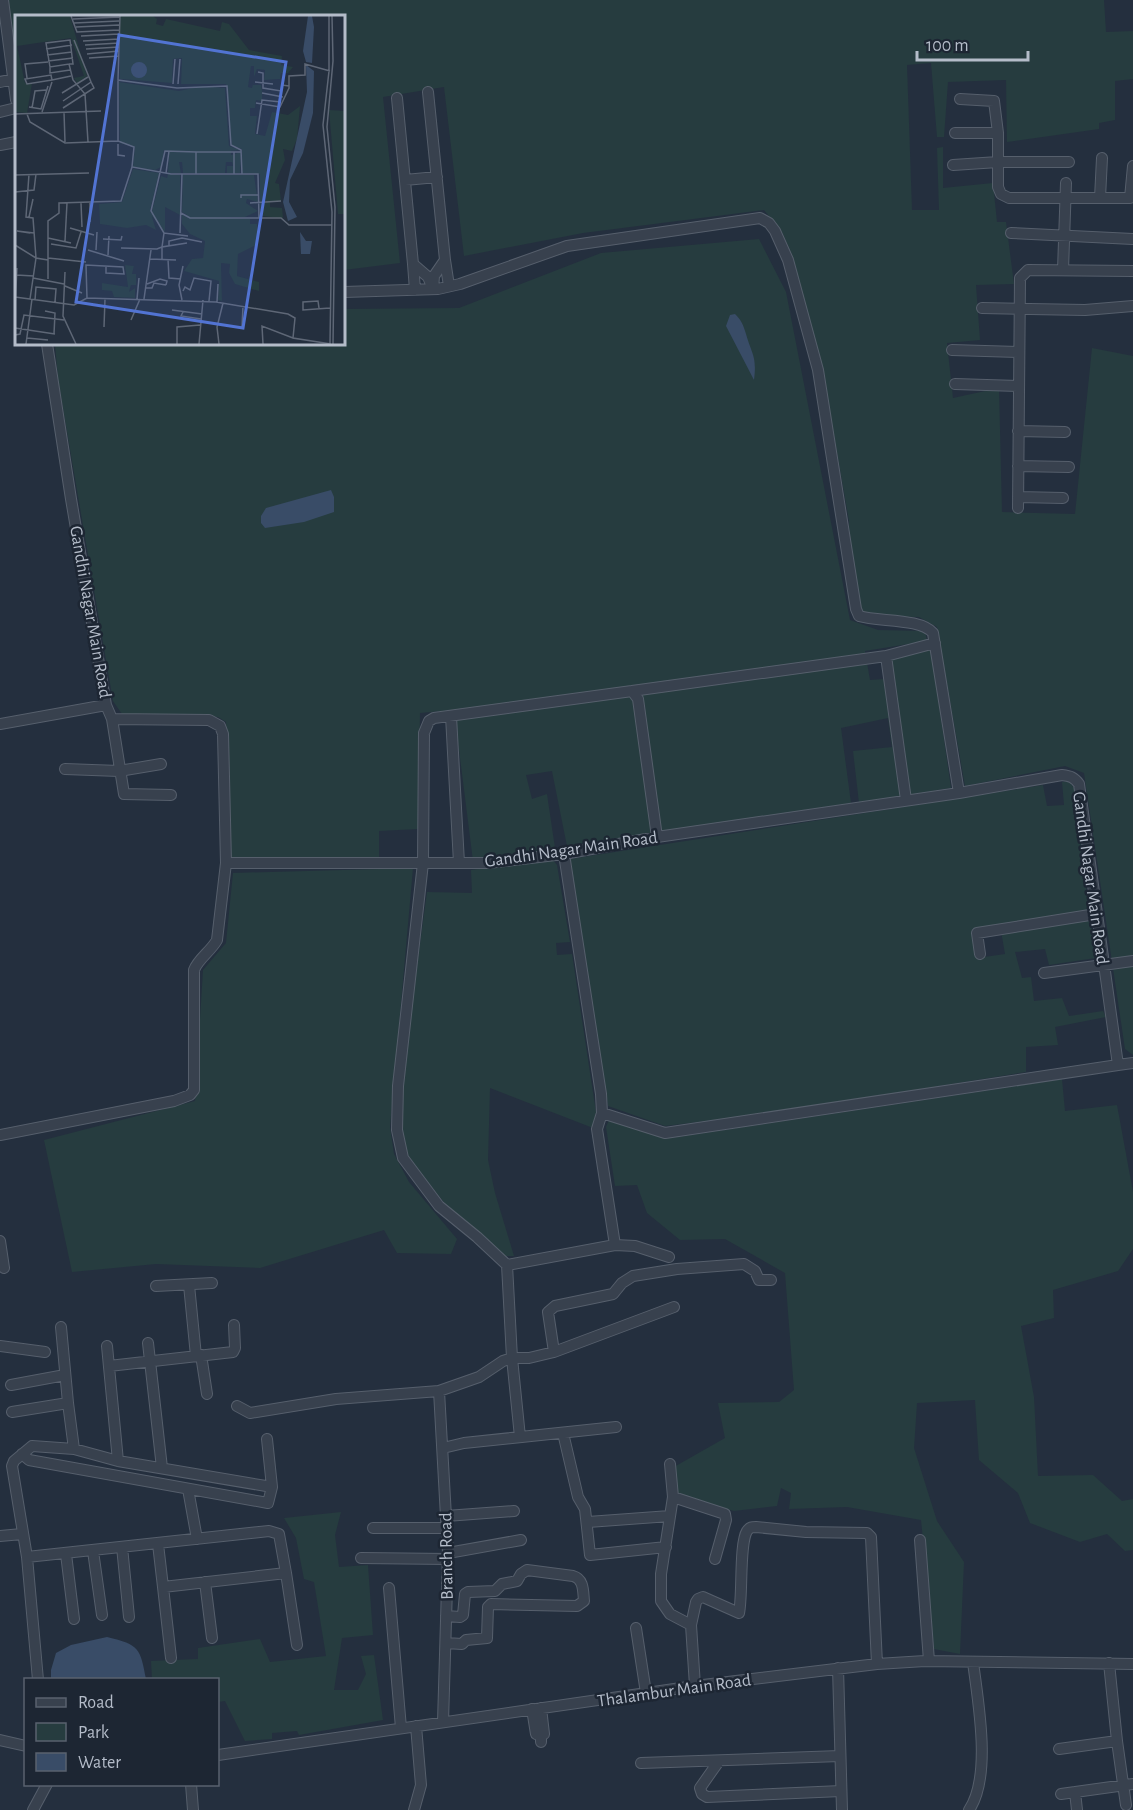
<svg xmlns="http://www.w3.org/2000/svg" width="1133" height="1810" viewBox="0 0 1133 1810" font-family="'Alegreya Sans',sans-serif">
  <rect width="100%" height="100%" fill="#242f3e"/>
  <path fill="#263c3f" d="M8 0H1104L1106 32 1133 31V79L1115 81V120L1099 123V129L1007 142 1006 80 948 82 944 137H937L931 63 907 65 912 210H939L937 148 943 147V188L993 183 997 222H1006L1014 284 976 285 980 340 947 343 953 398 999 388 1002 512 1075 514 1092 348 1133 356V1055L1125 1049 1084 773 1065 766 965 786 937 627 919 617 869 616 861 611 850 551 849 521 822 366 792 255 782 232 764 210 583 233 464 256 444 87 383 97 400 263 344 270V16H16V66Z
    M759 239 786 292 850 620 878 630 925 631 927 641 865 651 870 680 885 679 882 662 931 649 951 788 859 803 853 751 892 747 888 718 841 728 851 803 567 846 552 771 526 775 532 799 547 794 555 848 473 861 454 710 420 713 418 829 379 831V857H230L226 722 218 717 122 714 113 701 58 379 55 344H344V309L459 308 601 253Z
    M1069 781 1074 788 1089 912 980 930 984 957 1005 954 1001 931 1090 918 1096 958 1049 965 1045 949 1015 952 1022 978 1031 977 1034 1001 1062 998 1069 1016 1103 1011 1106 1017 1055 1027 1058 1045 1026 1047V1072L773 1113 665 1126 608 1106 570 859 1043 785 1047 806 1064 805 1062 782Z
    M552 859 557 865 570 942 556 943 557 955 572 954 596 1112 593 1128 490 1088 488 1160 495 1193 514 1256H503L447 1206 405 1154 401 1128V1085L427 892 472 893 471 870Z
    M413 868 390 1127 394 1154 409 1182 457 1239 451 1254 397 1253 384 1230 260 1268 156 1264 72 1272 44 1140 195 1101 203 970 226 943 233 873Z
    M1062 1079 1065 1111 1117 1105 1133 1192V1249L1118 1271 1053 1290 1054 1318 1021 1326 1034 1397 1038 1476 1093 1475 1122 1501 1133 1499V1550L1125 1551 1107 1534 1080 1542 1030 1523 1018 1493 979 1460 975 1400 917 1403 914 1448 937 1521 964 1562 960 1654 934 1649 921 1520 847 1507 789 1509 791 1493 781 1488 777 1506 734 1511 677 1495 674 1467 725 1438 718 1403 779 1402 794 1390 785 1273 725 1239 680 1240 647 1213 637 1185 615 1186 606 1127 610 1118 671 1138Z
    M341 1512 335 1535 339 1567 368 1565 373 1635 342 1638 334 1690H358L366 1674 361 1656 374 1655 383 1720 299 1735 297 1731 272 1733V1739L245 1741 225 1701 218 1702V1680L152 1679 151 1661 198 1659V1648L260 1639 270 1662 326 1656 314 1582 304 1579 296 1538 284 1518Z"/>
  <path fill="#394c67" d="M735 314C742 321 743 325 746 334 752 355 757 356 754 380L726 326 730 315Z
    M331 490 334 497V512L304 522 265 528 261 523V516L266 508Z
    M107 1637C140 1645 140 1648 146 1679H51V1670L56 1653 71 1645Z"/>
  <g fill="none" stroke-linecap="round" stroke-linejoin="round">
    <g stroke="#565f6c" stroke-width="12">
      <path id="minor" d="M3 0 16 100
        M0 82 14 79
        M428 92 445 260
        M397 98 413 264
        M960 99 994 101 998 133V187L1001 194 1009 198H1130L1133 166
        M0 112 16 108
        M955 133H998
        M0 145 16 142
        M953 165 998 162H1069
        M405 180 437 177
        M1100 198 1102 158
        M1011 233 1133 239
        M1063 270 1066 183
        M415 290 413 264 428 277 433 289 434 276 445 260 449 286
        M344 292 438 289 460 284 567 246 760 218 769 223 775 231 788 260 818 370 856 609 859 616C879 622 920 618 933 633L959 793
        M982 308 1085 310 1133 306
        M47 344 71 499 106 705 112 719 209 720 220 726 223 734 226 863H488L564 854 657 837 959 793 1062 775C1070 776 1074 777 1079 784L1118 1065 1133 1063
        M952 350 1019 352
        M955 384 1018 386
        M1018 431 1065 432
        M1018 466 1069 467
        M1018 497 1063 498
        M1018 508 1020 278 1028 270 1133 271
        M886 656 906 800
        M632 691 886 656 935 643
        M451 716 459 863
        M112 719 124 794 171 795
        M0 724 106 705
        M65 769 119 771 161 764
        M564 854 601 1094 602 1113 597 1129 615 1245
        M980 954 977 933 1096 914
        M1044 973 1133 961
        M602 1113 665 1133 1118 1065
        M0 1135 174 1101 190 1095 194 1090V970C198 959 211 951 217 940L226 863
        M0 1241 4 1268
        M507 1265 477 1237 439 1206 403 1158 397 1130 398 1086 423 863 424 733 429 721 434 718 632 691 638 699 657 837
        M189 1285 196 1356
        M156 1286 212 1283
        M61 1327 68 1403 74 1449
        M148 1343 162 1468
        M0 1346 45 1352
        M107 1346 118 1461
        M554 1352 548 1312 555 1306 613 1294 622 1283 633 1276 677 1269 744 1264 755 1271 759 1280H771
        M201 1355 207 1394
        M109 1366 233 1352 235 1348 234 1325
        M11 1385 65 1375
        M439 1391 448 1553 443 1722
        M237 1406 250 1413 336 1399 439 1391 479 1377 503 1361 512 1358 507 1265 615 1245 635 1246 669 1257
        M12 1412 68 1403
        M563 1433 578 1497 585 1509 590 1555 666 1547
        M520 1437 512 1358H529L554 1352 674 1307
        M443 1448 464 1443 616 1427
        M22 1454 29 1460 268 1503 272 1487 267 1439
        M670 1464 673 1497 661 1574V1601L670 1614 691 1625
        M188 1489 197 1539
        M673 1497 725 1514 726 1520 715 1559
        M446 1516 514 1511
        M588 1522 670 1516
        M373 1528H447
        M0 1536 22 1534
        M920 1540 929 1661
        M122 1547 129 1617
        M93 1551 102 1615
        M448 1553 521 1540
        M66 1554 74 1619
        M27 1557 12 1466 14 1461 32 1446 74 1449 118 1461 272 1487
        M361 1558 448 1559
        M286 1573 297 1645
        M205 1582 212 1638
        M163 1587 171 1658
        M389 1588 401 1728
        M636 1628 646 1693
        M446 1643 462 1644 466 1640 487 1638 488 1607 491 1604 577 1606 584 1601C583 1591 584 1579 573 1576L527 1570 521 1574 517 1581 502 1584 495 1591 468 1592 465 1594 463 1615 460 1617 446 1616
        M1109 1663 1117 1741 1126 1805
        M838 1668 842 1810
        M38 1680 27 1557 269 1531 279 1534 286 1573 163 1587 158 1544
        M695 1686 691 1625 696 1602 698 1599 703 1597 739 1613C743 1594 739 1544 747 1531 750 1527 752 1527 756 1527L806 1532 867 1533 871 1537 877 1664
        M541 1708 544 1734 541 1736V1742
        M532 1709 536 1734 541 1736
        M0 1740 26 1746
        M1059 1749 1117 1741
        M218 1755 695 1686 877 1664 925 1661 1133 1664
        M719 1761 700 1788 702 1794 707 1797 841 1791
        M641 1763 840 1756
        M191 1784 193 1810
        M1075 1792 1077 1810
        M1061 1794 1133 1784
        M33 1810 47 1784
        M414 1810 421 1785 416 1726
        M969 1810C992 1776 978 1702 973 1662"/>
    </g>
    <use href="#minor" stroke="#38414e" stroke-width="10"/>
  </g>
  <g text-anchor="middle" stroke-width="5" stroke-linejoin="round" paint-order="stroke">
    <g font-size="18" fill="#b4bcc9" stroke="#1d2633">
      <text transform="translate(91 612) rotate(80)" y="6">Gandhi Nagar Main Road</text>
      <text transform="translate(571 849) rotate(-8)" y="6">Gandhi Nagar Main Road</text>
      <text transform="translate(1091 878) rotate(82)" y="6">Gandhi Nagar Main Road</text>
      <text transform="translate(446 1556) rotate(-91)" y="6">Branch Road</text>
      <text transform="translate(674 1690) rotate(-8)" y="6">Thalambur Main Road</text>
    </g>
  </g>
  <g transform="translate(15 15)">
    <rect width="330" height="330" fill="#242f3e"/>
    <path d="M0 1H55L72 61 62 68 59 63 69 61 56 23 2 31 10 68H17L12 98 0 97ZM105 1H138L142 4 141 9 148 11 151 4 205 16 207 7 214 9 234 35 267 41 266 50 278 52 273 58H266L265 64 249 65 250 55 242 54 239 62V51H236L233 72 237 73 239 64 238 70H246L247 76V86L241 85 240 93H235V101H242L240 119 250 121 257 97 273 100 285 91 282 124 277 136 268 134 270 145 260 168 264 169 266 186 255 187V192L267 193 268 203 245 201V159L227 158V134L217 131 211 69H166L167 43 158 44 157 68 105 64ZM104 67 164 76 186 71 210 73 214 131 225 135 216 136V140L226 137 225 158H212V151H218L217 147H211L210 158H168L167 147H164L166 158H153L154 136 149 135 146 152 140 155 118 152 120 132 105 128ZM314 95 330 96V199H323ZM118 154 144 158 135 195 141 215 131 210 112 213 85 209 84 189 107 187ZM153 159 165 160V200L150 192V217L136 200 146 161 152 163ZM168 160H239L243 187 232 184 231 188 243 196 230 202H175L167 197ZM167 200 235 204V209H242L243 229 223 239 222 261 244 267V276L220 269 214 258 215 249 206 248 207 286 203 285 204 266 169 256 177 244 188 243 190 226 175 219 167 209ZM110 250 119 251 117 259H121V270H116L114 277 120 273V283L99 282 97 276 87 275V268L113 272Z" fill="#263c3f"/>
    <path d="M293 1H297L299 12 297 48 291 47 288 36ZM116 55a8 8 0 1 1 16 0a8 8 0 1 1-16 0ZM291 50 299 56 298 98 288 138 275 165 274 187 282 202 273 206 268 187 292 77ZM285 217 291 226H297L295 239H286Z" fill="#394c67"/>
    <path fill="none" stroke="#5e6776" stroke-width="1.5" d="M56 1 62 17 104 15M105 1 103 65 162 73 212 71 216 130 226 135 227 159M314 1V56L308 110 317 197 315 329M317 1 318 46 312 112 320 192 318 329M58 4 105 2M59 8 104 6M61 12 104 10M66 21 104 19M68 26 104 24M70 30 104 28M31 34 57 30M71 34 104 32M72 39 104 36M32 40 57 37M74 43 104 41M33 46 58 43M54 49H58L55 25 31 28 35 52 54 49 58 65 70 79 73 127M35 52V58L55 55M243 57 248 58V73L266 76 267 70 274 71M12 63 10 49 33 47M37 65 36 60 10 64 12 69 37 65 56 61M103 65V126L119 132 117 152 156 159H243L244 203H266L274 210H317M240 67 258 69M158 69 160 44M163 69 165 44M47 78 73 62M247 78 268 82M48 86 76 67 59 25M241 88 265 92 274 73V61L290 60V49L315 56M14 92 26 94 33 71M17 93 20 76 31 75M48 93 79 73 76 67M27 97 37 67M49 97 50 127M0 99 86 96M12 99 15 107 50 128 103 126M242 119 247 85 266 87M103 129V140L110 141M181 137H226M151 158 154 136M14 159 11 202 18 203 21 243 33 245M219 159V137M0 160 74 158M0 177 19 175 21 159M226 183V180H244M75 187V207M66 188 67 212M235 188 266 186M166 198 175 203H244M14 202 18 184M55 213 79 220M15 218 2 216 19 218M149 218 136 196 150 136 181 137V159M165 218 167 159M33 223 56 228M88 224 106 225 107 221M50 226 52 188M36 229 61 233 66 217M0 230 21 243 15 284M154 232V226L167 223 187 227M106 233 142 234 147 232 149 218 173 221M73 235 109 246M81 235 82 217M93 240 94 221M33 243 71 247M135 244 161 245M147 244V232L172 228M153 244 154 263 166 264M50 257 48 301 61 329M1 260 19 261M18 263 49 269M33 264V206L44 198V188L106 186 117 152M132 269 145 264 152 266 151 270M50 271 67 278M131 273H137L139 268 151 270M168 276 170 272 175 275 179 263 196 266 194 286M0 282 59 290 72 283 201 287 273 299 280 303 278 323 316 329M72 283 71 250 108 252 109 259 91 258V251M122 284 124 263M129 284 136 235M20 285 21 272 41 274 40 287M167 285 164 270 168 251M202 287 203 269M0 292 2 253M304 293 303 286 288 287V295L315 293M157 295 187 299M30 296 40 298 39 319M168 297 166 301 186 304M116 305 125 284M89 312 90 284M227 312 228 291M0 313 40 319M0 320 5 319 9 300 49 305M12 323 33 325M11 329 17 284M162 329V312L185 310M184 329 188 285M204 329 202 312 208 288M248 329 247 311 278 323"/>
    <path fill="#5274d3" fill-opacity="0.15" stroke="#5274d3" stroke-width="3" d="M104 20 271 47 228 313 61 287Z"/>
    <rect width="330" height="330" fill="none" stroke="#b4bcc9" stroke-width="3"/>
  </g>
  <rect x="24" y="1678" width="195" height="108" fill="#1d2633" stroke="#59626f" stroke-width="1.5"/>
  <rect x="36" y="1698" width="30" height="9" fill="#38414e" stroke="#59626f" stroke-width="1.5"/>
  <text x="78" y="1708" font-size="18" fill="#b4bcc9">Road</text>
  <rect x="36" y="1723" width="30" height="18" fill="#263c3f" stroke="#59626f" stroke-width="1.5"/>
  <text x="78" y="1738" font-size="18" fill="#b4bcc9">Park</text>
  <rect x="36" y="1753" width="30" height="18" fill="#394c67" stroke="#59626f" stroke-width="1.5"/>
  <text x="78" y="1768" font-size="18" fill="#b4bcc9">Water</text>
  <path d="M917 51v9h111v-9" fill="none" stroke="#b4bcc9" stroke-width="3"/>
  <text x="926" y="51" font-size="18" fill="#b4bcc9" stroke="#1d2633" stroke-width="4.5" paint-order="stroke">100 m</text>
</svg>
